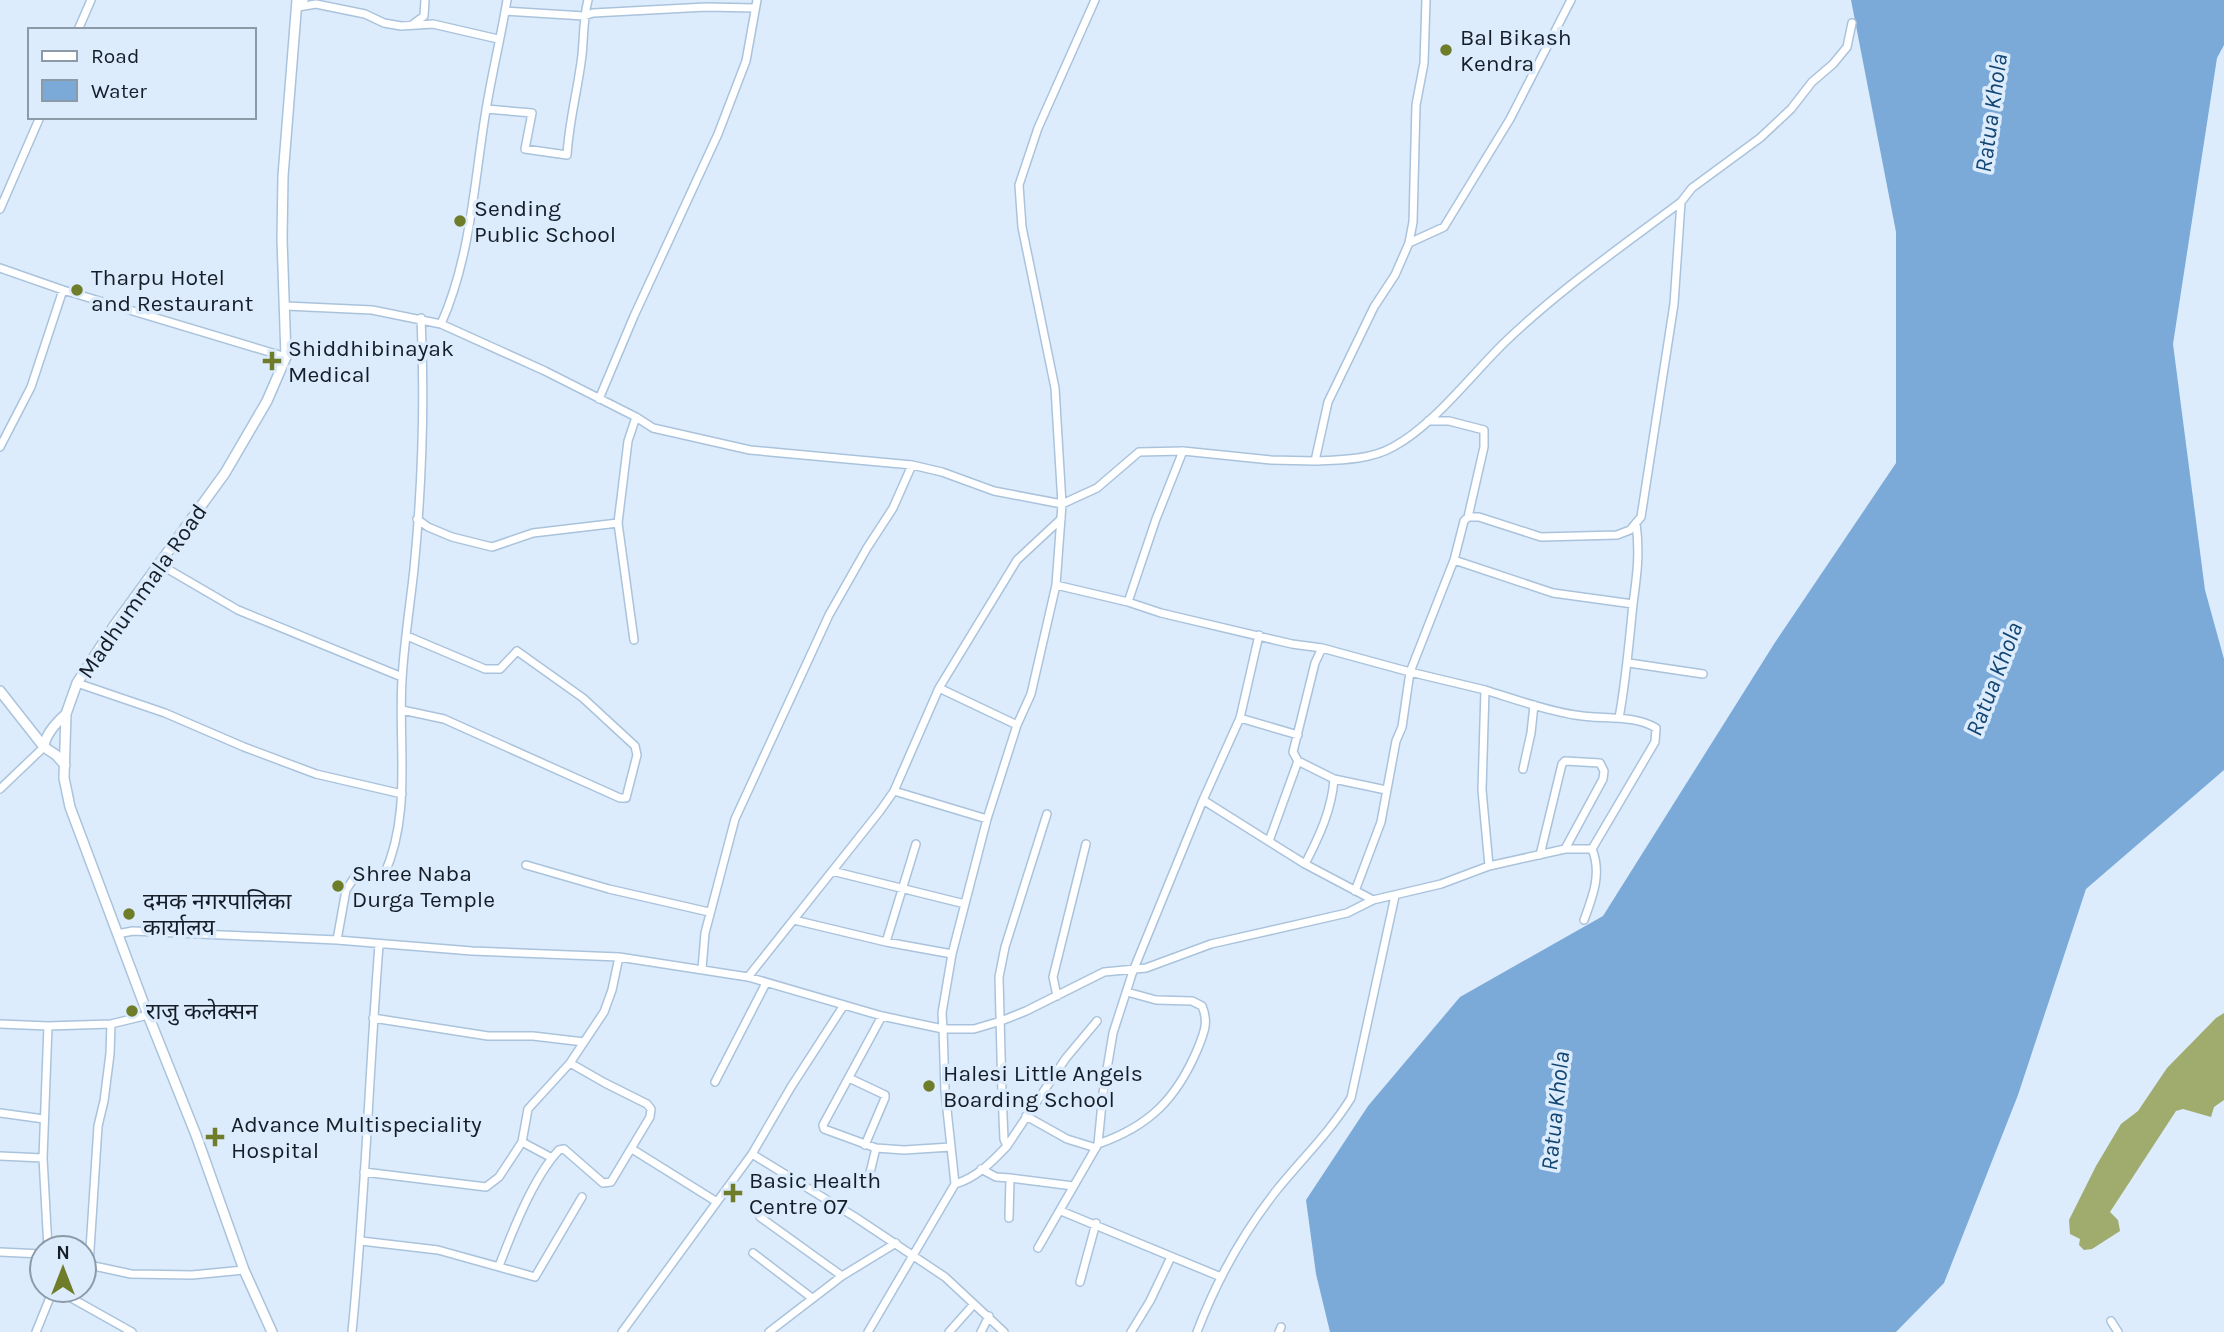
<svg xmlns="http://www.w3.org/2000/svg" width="2224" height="1332" viewBox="0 0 2224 1332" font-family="Karla,'Noto Sans Devanagari',sans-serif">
  <rect width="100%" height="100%" fill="#dcecfc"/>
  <path fill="#9fac6e" d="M2224 1013V1100L2214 1107 2211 1117 2183 1109 2176 1111 2110 1212 2118 1220 2120 1231 2092 1249 2084 1250 2079 1245 2080 1239 2070 1234 2069 1220 2096 1166 2121 1124 2138 1111 2167 1068 2216 1018Z"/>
  <path fill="#7baad9" d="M1851 0H2224V45L2217 58 2173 344 2205 590 2224 659V770L2086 889 2018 1095 1944 1283 1896 1332H1330L1316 1274 1306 1200 1368 1106 1460 997 1603 916 1774 644 1896 463V232Z"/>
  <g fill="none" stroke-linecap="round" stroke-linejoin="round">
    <g stroke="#aac3dc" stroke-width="10">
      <path id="minor" d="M304 0 298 7 316 4 365 14 384 23 401 26 433 24 498 39
        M1095 0 1038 128 1019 185 1022 227 1055 388 1062 504 1056 585 1031 694 1017 725 987 819 952 954 942 1013 943 1029H974L1001 1021 1026 1011 1104 972 1146 968 1211 944 1347 913 1373 900 1441 884 1489 866 1565 849H1592
        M505 11 584 16 593 13 706 7 755 8
        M412 25 424 16 425 0
        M78 30 91 0
        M486 109 532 113 525 149 567 155C569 121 578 89 582 55 584 36 583 19 588 0
        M0 209 40 117
        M1409 243 1413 222 1416 105 1424 63 1426 0
        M0 268 63 290 286 357
        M286 306 372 310 441 324 545 371 636 417 653 428 750 450 912 465 942 472 994 491 1062 504 1097 488 1139 452 1183 451 1271 460 1315 461 1328 402 1374 307 1395 275 1409 243 1444 227 1510 119 1571 0
        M441 324C471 257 474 182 486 110 492 73 501 37 507 0
        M599 399 634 316 718 134 746 61 757 0
        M1428 421H1449L1484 430V447L1468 517
        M0 447 31 387 63 290
        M1315 461C1340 460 1370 460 1393 447 1434 425 1472 374 1505 342 1559 290 1621 247 1681 202
        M417 519 428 527 452 537 492 547 533 533 618 523
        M1454 560 1553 593 1633 604
        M159 564 238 610 402 677
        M1056 585 1128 602 1161 613 1292 644 1322 648 1410 672 1454 560 1464 521 1468 517H1479L1541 537 1617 535 1630 530 1641 517 1674 304 1681 202 1692 188 1760 138 1791 109 1812 82 1833 64 1847 47 1852 23
        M1128 602 1156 519 1183 451
        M634 640 618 523 628 441 636 417
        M1629 663 1703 674
        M77 683 165 713 244 747 316 774 402 794
        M939 688 1017 725
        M1485 690C1514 699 1544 710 1575 715 1601 720 1633 714 1656 728L1655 742 1592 849
        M402 710 444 719 620 798H626L637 755 635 746 583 698 517 651 500 669H485L407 636
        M1240 718 1298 735
        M1619 718C1626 680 1629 643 1633 604 1637 575 1640 553 1636 523
        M1523 769 1531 733 1534 705
        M1334 779 1386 790
        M0 789 44 747
        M894 791 987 819
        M1203 800 1305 864 1373 900
        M1269 841 1298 761
        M1540 855 1562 764 1565 761 1600 763 1604 771 1603 779 1565 849
        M1305 864C1319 837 1332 809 1334 779L1298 761 1293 752 1315 663 1322 648
        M526 865 609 889 709 912
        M832 871 965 904
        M1355 891 1381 822 1396 741 1402 727 1410 672 1485 690 1482 790 1489 866
        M794 920 886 942 952 954
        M1584 920C1593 896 1602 873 1592 849
        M117 934 133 931 337 940 472 951 619 957 748 977 882 1016 943 1029 945 1091 955 1184 868 1332
        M337 940 346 890 356 875H384C412 814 398 745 402 680 404 643 410 606 414 569 422 486 425 401 421 318
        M886 942 916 844
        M702 969 705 933 735 819 829 615 867 548 893 508 912 465
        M748 977 880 811 894 791 939 688 1017 560 1061 519
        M1057 996 1053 977 1086 844
        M882 1016 823 1125 824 1129 876 1148 904 1150 951 1147
        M373 1018 488 1036H533L584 1042
        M0 1024 48 1026 111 1024 148 1015
        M48 1026 43 1158 48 1248
        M849 1078 885 1095V1098L865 1145
        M715 1082 766 983
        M0 1113 44 1119
        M1026 1116 1067 1139 1096 1148
        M522 1142 552 1158
        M1098 1144C1150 1126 1177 1098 1198 1048 1204 1033 1209 1022 1202 1006L1192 1001 1156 1000 1127 992
        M1007 1146 1004 1139 1002 1093 999 977 1005 947 1047 814
        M632 1149 717 1202
        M752 1154 855 1217 945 1277 1004 1332
        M0 1156 43 1158
        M981 1169 996 1177 1010 1178 1009 1218
        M364 1172 486 1187 499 1177 522 1142 528 1109 570 1063 604 1012 612 990 619 957
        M1010 1178 1073 1186
        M955 1184C976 1178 992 1162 1007 1146L1066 1058 1097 1021
        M867 1185 876 1148
        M1061 1211 1221 1277
        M760 1217 842 1276
        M361 1241 438 1250 535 1277 582 1197
        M1038 1248 1098 1144 1103 1093 1113 1033 1133 971 1203 800 1240 718 1259 635
        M0 1252 42 1254
        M753 1253 812 1298
        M89 1265 98 1126 104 1101 110 1054 111 1024
        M499 1266C512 1232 534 1176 559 1150L564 1149 603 1183 611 1182 650 1117 651 1109 647 1104 605 1083 570 1063
        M84 1268 89 1265 131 1274 192 1275 244 1270
        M1080 1282 1096 1223
        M57 1290 132 1332
        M2111 1321 2118 1332
        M36 1332 53 1290
        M352 1332C365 1203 369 1074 379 945
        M622 1332 752 1154 791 1087 844 1005
        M769 1332 842 1276 896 1243
        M949 1332 974 1304
        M981 1332 989 1316
        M1131 1332 1150 1301 1171 1257
        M1197 1332C1216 1282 1243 1233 1276 1191 1301 1160 1330 1132 1351 1098L1395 896
        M1279 1332 1281 1327"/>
    </g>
    <g stroke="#aac3dc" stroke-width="12">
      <path id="tertiary" d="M0 691 44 747 56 755 65 765
        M44 747C45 734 57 722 66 714
        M272 1332 244 1270 196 1135 148 1015 70 807 64 778 66 714 77 683 114 626 225 473 267 401 286 357 282 239 283 176 297 0"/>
    </g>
    <use href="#minor" stroke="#fff" stroke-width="7"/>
    <use href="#tertiary" stroke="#fff" stroke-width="9"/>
  </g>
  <g fill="#6f7d2a" stroke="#dcecfc" stroke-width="2.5">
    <circle cx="1446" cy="50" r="7"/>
    <circle cx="460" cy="221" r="7"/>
    <circle cx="77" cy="290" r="7"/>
    <path d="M268.5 350.5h7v7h7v7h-7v7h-7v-7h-7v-7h7z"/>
    <circle cx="338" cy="886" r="7"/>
    <circle cx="129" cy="914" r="7"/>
    <circle cx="132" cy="1011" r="7"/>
    <circle cx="929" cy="1086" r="7"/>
    <path d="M211.5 1126.5h7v7h7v7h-7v7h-7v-7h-7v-7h7z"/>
    <path d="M729.5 1182.5h7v7h7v7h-7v7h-7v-7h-7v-7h7z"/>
  </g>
  <g text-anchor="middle" stroke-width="7" stroke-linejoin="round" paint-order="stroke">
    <g font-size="23" fill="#151e28" stroke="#dcecfc" text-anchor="start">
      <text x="1460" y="45">Bal Bikash<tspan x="1460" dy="26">Kendra</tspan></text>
      <text x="474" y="216">Sending<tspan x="474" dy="26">Public School</tspan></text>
      <text x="91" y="285">Tharpu Hotel<tspan x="91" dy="26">and Restaurant</tspan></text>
      <text x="288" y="356">Shiddhibinayak<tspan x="288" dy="26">Medical</tspan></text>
      <text x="352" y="881">Shree Naba<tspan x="352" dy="26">Durga Temple</tspan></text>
      <text x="143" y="909">दमक नगरपालिका<tspan x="143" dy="26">कार्यालय</tspan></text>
      <text x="146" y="1019">राजु कलेक्सन</text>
      <text x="943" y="1081">Halesi Little Angels<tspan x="943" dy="26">Boarding School</tspan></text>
      <text x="231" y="1132">Advance Multispeciality<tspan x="231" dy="26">Hospital</tspan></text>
      <text x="749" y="1188">Basic Health<tspan x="749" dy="26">Centre 07</tspan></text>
    </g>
    <g font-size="23" fill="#151e28" stroke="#dcecfc">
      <text transform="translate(142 591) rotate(-55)" y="8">Madhummala Road</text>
    </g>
    <g font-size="24" font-style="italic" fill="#134673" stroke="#dcecfc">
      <text transform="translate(1991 113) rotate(-82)" y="8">Ratua Khola</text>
      <text transform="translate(1994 679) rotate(-69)" y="8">Ratua Khola</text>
      <text transform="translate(1555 1111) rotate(-84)" y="8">Ratua Khola</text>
    </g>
  </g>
  <rect x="28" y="28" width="228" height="91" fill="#dcecfc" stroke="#8c9aa7" stroke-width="2"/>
  <rect x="42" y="51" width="35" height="10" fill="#ffffff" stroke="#8c9aa7" stroke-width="2"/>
  <text x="91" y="63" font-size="21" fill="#151e28">Road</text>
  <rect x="42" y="80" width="35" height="21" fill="#7baad9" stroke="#8c9aa7" stroke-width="2"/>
  <text x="91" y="98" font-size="21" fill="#151e28">Water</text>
  <g transform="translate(63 1269)"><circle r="33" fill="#dcecfc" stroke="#8c9aa7" stroke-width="2"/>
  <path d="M0-5L12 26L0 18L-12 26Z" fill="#6f7d2a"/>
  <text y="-10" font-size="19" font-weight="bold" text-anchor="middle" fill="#151e28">N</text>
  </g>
</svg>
